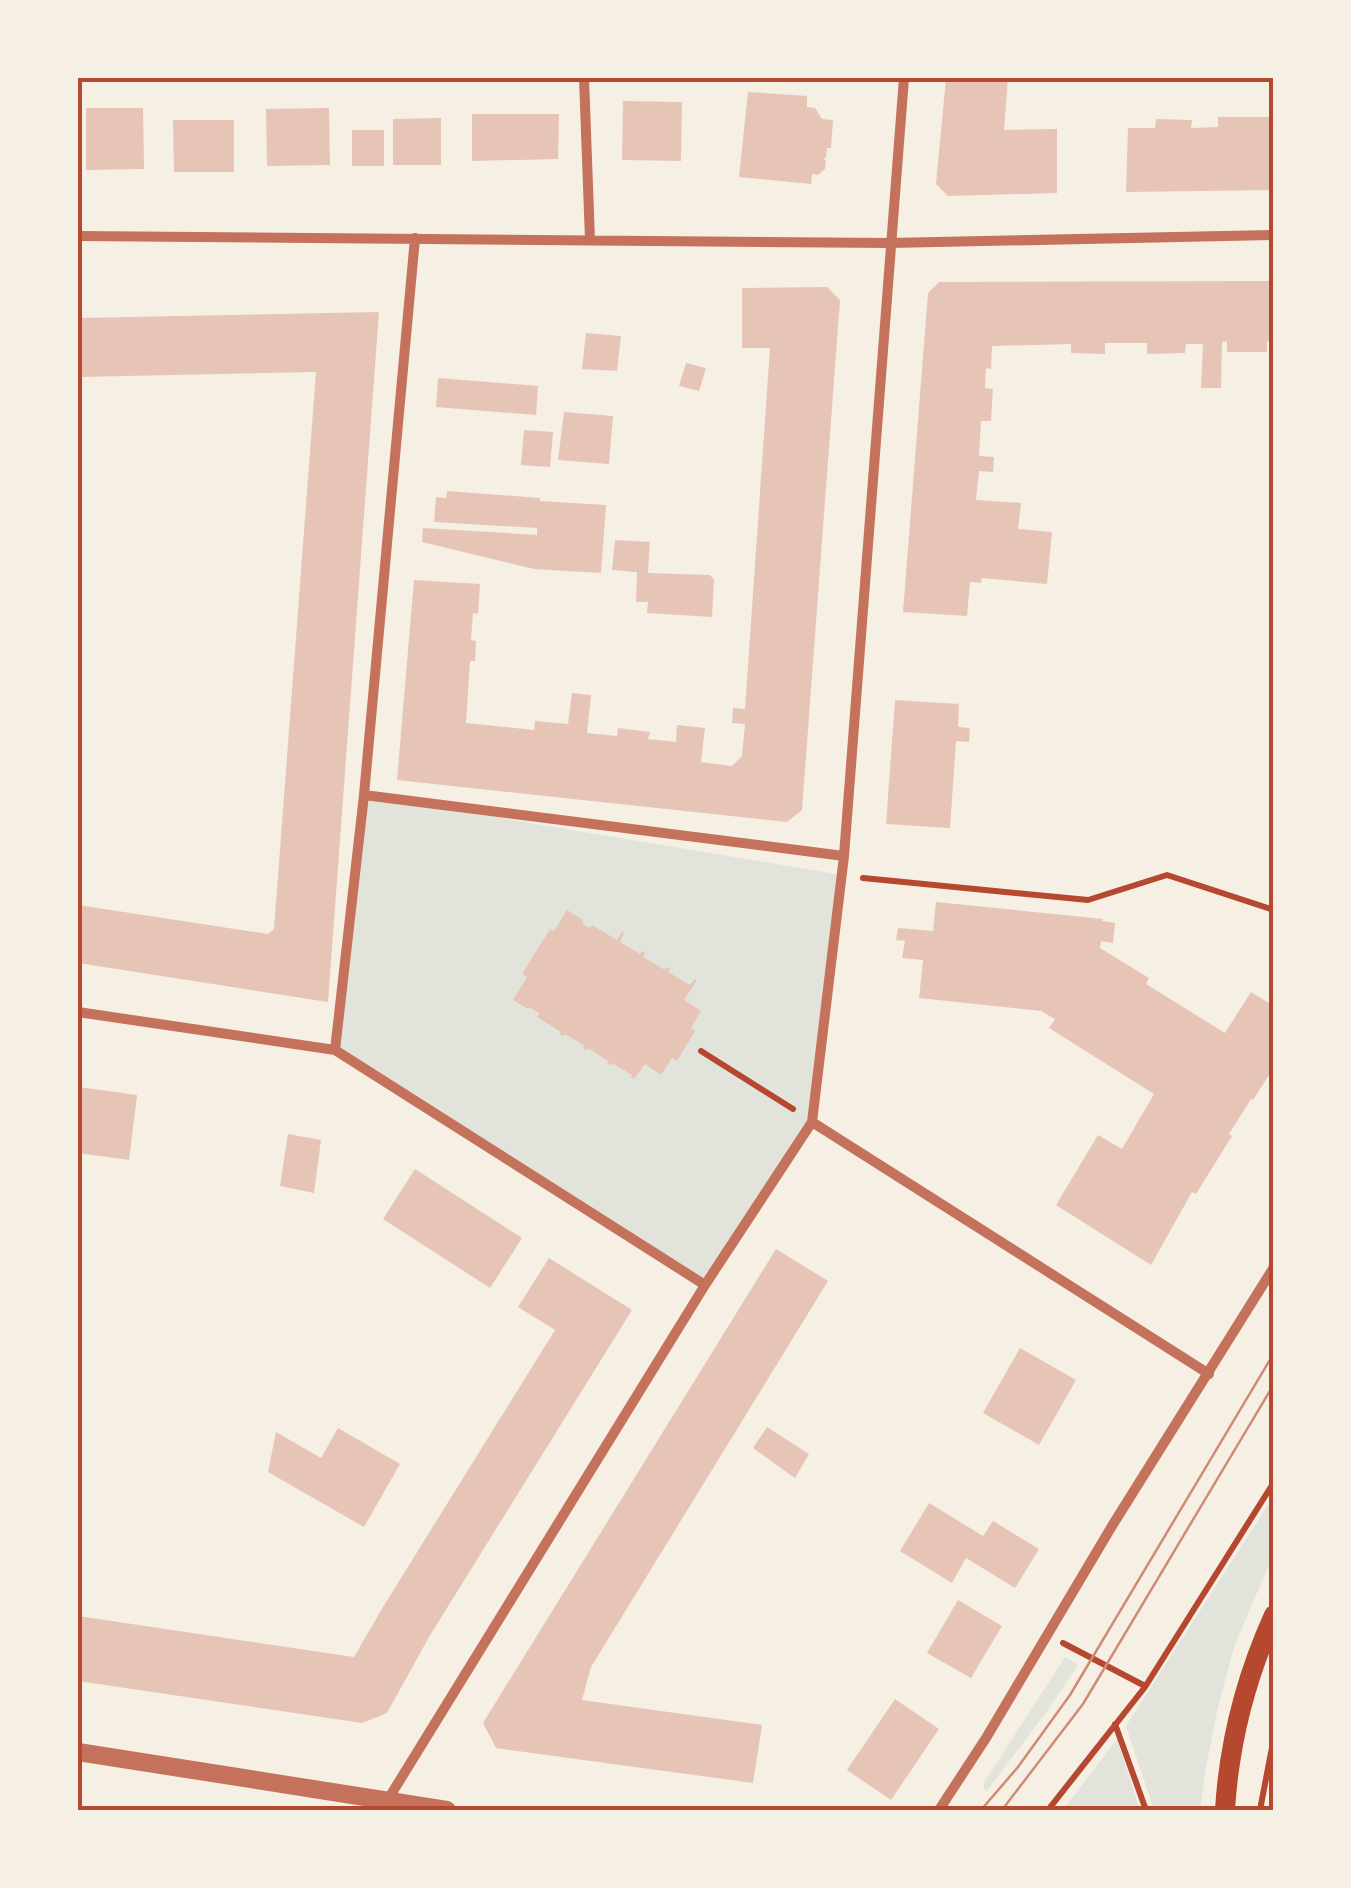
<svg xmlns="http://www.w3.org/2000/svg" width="1351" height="1888" viewBox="0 0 1351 1888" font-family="Bitter,serif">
  <rect width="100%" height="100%" fill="#f6efe4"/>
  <path fill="#e2e4dc" d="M364 795 841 875 812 1122 705 1285 335 1050Z
    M1273 1497V1556L1235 1644 1218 1707 1206 1767 1200 1810H1154L1126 1726Z
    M1065 1657 1078 1665 1045 1714 986 1792 983 1784Z
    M1117 1739 1140 1810H1063Z"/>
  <path fill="#e6c5b7" d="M946 78H1008L1004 130 1057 129V193L948 196 936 184Z
    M748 92 807 96V107L815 108 822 119 833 120 831 148H827L826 158H823L826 161 825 169 818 175 812 174 811 184 739 177Z
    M623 101 682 102 681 161 622 160Z
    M86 108H143L144 169 86 170Z
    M329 108 330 165 267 166 266 109Z
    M472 114H559L558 159 472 161Z
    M1218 117H1274V190L1126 192 1128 128H1155L1156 119 1192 120 1191 128 1218 127Z
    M441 118V165H393V119Z
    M173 120H234V172H174Z
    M352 130H384V166H352Z
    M1274 281V341H1267V352H1227V341L1222 342 1221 388H1201L1203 344H1186L1185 353 1147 354V343H1105V354L1071 353V344L992 346 991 369 986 368 985 388 993 389 991 421H981L979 456 994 457 993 472 979 471 976 500 1021 503 1018 529 1052 532 1047 584 982 578 981 583 970 582 967 616 903 612 928 293 939 282Z
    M827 287 840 300 802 810 787 822 397 780 414 580 480 584 478 614 473 613 471 640 476 641 475 661H470L466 723 534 730 535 721 568 724 572 693 591 695 587 733 617 736 618 728 650 732 648 739 676 742 677 725 705 728 701 762 732 766 742 756 745 724 732 723 733 708 745 709 770 348H742V288Z
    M379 312 328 1002 78 963V905L268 934 274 929 316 372 78 377V318Z
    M586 333 621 336 617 371 582 369Z
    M686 363 706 368 699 391 679 386Z
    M438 378 538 386 536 415 436 407Z
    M564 412 613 416 609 464 558 460Z
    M524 430 553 432 550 467 521 465Z
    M447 491 540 498V501L606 505 601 573 534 569 422 542 423 528 537 535V528L434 522 436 497 446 498Z
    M615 540 650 542 648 573 710 575 714 580 712 617 647 613 648 602H636L637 572 612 570Z
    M895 700 959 704 958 727 970 728 969 742 956 741 950 828 886 824Z
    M936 902 1103 919 1102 921 1115 923 1113 943 1101 941 1100 948 1149 978 1146 984 1225 1033 1251 992 1274 1006V1067L1253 1100 1251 1099 1229 1134 1232 1136 1196 1194 1192 1192 1151 1265 1056 1205 1098 1135 1122 1149 1154 1094 1049 1028 1055 1019 1041 1011 919 998 923 960 902 958 905 941 896 940 898 928 933 931Z
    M567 910 583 920 582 923 590 928 592 925 617 940 622 932 624 933 620 942 640 954 642 951 645 953 643 957 665 970 666 967 670 969 668 972 690 985 695 979 697 980 684 1000 701 1011 691 1028 695 1031 677 1061 672 1058 661 1075 645 1064 634 1079 630 1077 632 1075 612 1063 610 1065 607 1063 608 1061 588 1048 587 1050 583 1048 585 1046 565 1034 563 1036 560 1034 561 1032 537 1017 539 1013 529 1007 528 1009 513 1000 527 977 522 974 550 929 554 931Z
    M78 1087 137 1095 129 1160 78 1153Z
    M288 1134 321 1140 314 1193 280 1186Z
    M415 1169 522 1238 490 1288 383 1219Z
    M776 1249 828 1281 591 1667 582 1700 762 1725 753 1783 496 1748 483 1723Z
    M549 1258 632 1310 429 1637 387 1713 362 1723 78 1681V1616L354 1657 383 1607 555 1330 518 1307Z
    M1020 1348 1076 1380 1039 1445 983 1413Z
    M767 1427 809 1454 795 1478 753 1448Z
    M338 1428 400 1464 364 1527 268 1472 276 1432 321 1458Z
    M929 1503 983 1536 993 1521 1039 1549 1015 1588 966 1558 952 1583 900 1551Z
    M958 1600 1002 1626 971 1678 927 1653Z
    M895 1699 939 1729 891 1800 847 1770Z"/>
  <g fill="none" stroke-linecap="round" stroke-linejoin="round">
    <path stroke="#b5482f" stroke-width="6" d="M863 878 1088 900 1167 875 1274 910
      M701 1051 793 1109
      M1063 1643 1145 1686
      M1115 1724 1146 1810
      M1048 1810 1145 1687 1274 1482
      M1260 1810 1274 1737"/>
    <path stroke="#c5725c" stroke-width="10" d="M584 78 590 240
      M78 236 890 243 1274 235
      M364 795 844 856
      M78 1012 335 1050 705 1285
      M335 1050 364 795 415 238
      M812 1122 1209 1374
      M387 1801 705 1285 812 1122 844 856 904 78
      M939 1810 986 1738 1112 1526 1274 1267"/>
    <path stroke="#c5725c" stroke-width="18" d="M78 1752 447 1810"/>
    <path stroke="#b5482f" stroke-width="20" d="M1225 1810C1229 1743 1246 1677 1274 1615"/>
    <path stroke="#cf8b77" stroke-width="2.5" d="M981 1810 1018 1767 1070 1695 1274 1353
      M1002 1810 1083 1704 1274 1384"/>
  </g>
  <rect width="1351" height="1888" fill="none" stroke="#f6efe4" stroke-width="160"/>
  <rect x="80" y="80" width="1191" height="1728" fill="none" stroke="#b5482f" stroke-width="4"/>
</svg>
